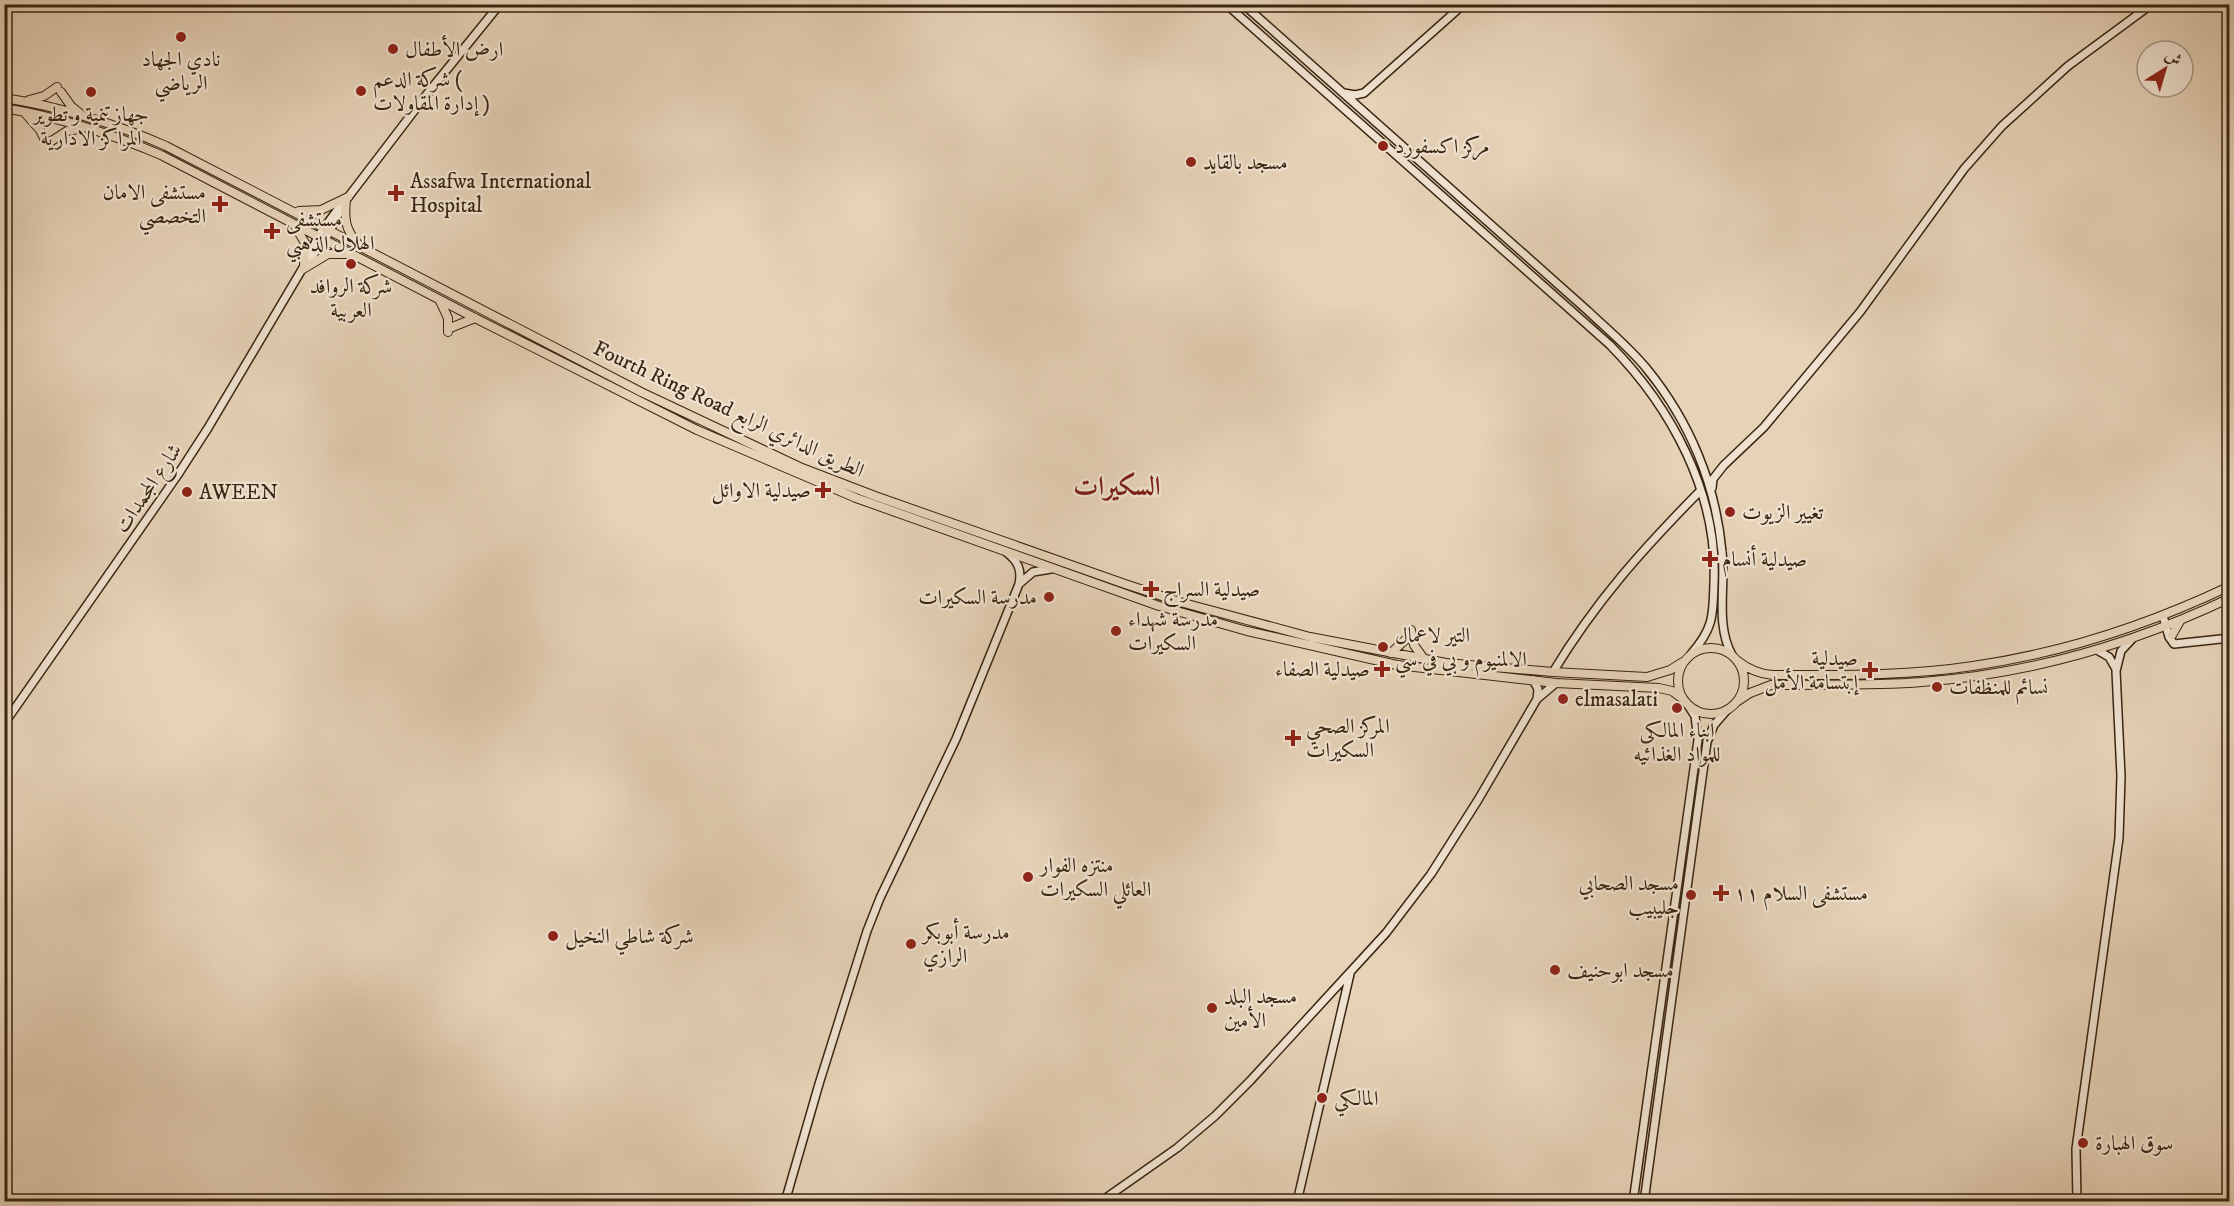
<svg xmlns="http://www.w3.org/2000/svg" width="2234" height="1206" viewBox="0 0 2234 1206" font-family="'IM FELL DW Pica',Amiri,serif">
  <rect width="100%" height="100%" fill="#e6d2b7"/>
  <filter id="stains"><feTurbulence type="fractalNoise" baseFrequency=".00333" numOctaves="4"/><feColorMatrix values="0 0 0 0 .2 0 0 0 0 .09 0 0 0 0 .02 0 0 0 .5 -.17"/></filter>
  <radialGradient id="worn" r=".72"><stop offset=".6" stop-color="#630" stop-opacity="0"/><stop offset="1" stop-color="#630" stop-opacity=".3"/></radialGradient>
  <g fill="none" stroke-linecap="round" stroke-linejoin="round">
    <g stroke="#3a2611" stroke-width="10">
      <path id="secondary" d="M1226 4 1610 345C1671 407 1718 493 1714 582 1713 615 1714 628 1691 654
        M1243 4 1588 311C1608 330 1630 348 1647 369 1690 422 1716 485 1722 552 1726 586 1715 624 1732 655
        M1344 93 1355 95 1364 93 1464 4
        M346 200 427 94 500 4
        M310 255 318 236 338 209
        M1712 488 1713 479 1724 465 1764 427 1860 312 1964 169 2002 126 2068 66 2152 4
        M1019 584 1033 572 1051 569
        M2163 616 2169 637 2174 644 2230 638
        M2097 650 2109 657 2116 669
        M1553 672C1596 601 1642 550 1700 491
        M1533 680 1538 689 1537 699
        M4 724 177 476 208 428 304 266 325 240 344 203
        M785 1202 819 1084 867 931 880 898 956 739 1019 584C1022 570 1018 561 1006 552
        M1100 1202 1177 1148 1215 1116 1250 1081 1386 933 1431 874 1478 800 1537 699 1556 683
        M1297 1202 1350 974
        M1633 1202 1698 740 1695 716 1688 705
        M1644 1202 1707 742 1714 725 1727 710
        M2077 1202 2076 1149 2119 838 2121 776 2116 671 2121 651 2132 639"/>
    </g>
    <g stroke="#3a2611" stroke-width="10">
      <path id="primary" d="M61 92 71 106 82 115
        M4 98C57 106 117 124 166 146L641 392 802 468 875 496 1125 584 1180 602 1310 637 1446 663 1553 672 1647 677 1670 670 1683 662
        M29 100 44 96 57 87
        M4 108C57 117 112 134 161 155L475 318 697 430 856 498 1159 606 1247 631 1397 665 1556 683 1659 688 1672 691 1683 699
        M25 113 40 130 45 140
        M50 142 67 131 78 129
        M346 199C344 219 345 230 359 245
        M299 211 321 210 348 197
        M295 226 305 243 304 266
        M303 269 328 254H347
        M440 301 448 318V332
        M450 328 475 318
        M1411 630 1414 645 1424 659
        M2172 635 2180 621
        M1678 681a33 33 0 1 1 66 0a33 33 0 1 1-66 0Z
        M1391 653 1405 640
        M1738 661C1749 670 1759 674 1773 675 1840 675 1907 676 1973 666 2063 653 2148 625 2230 586
        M1738 701 1750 693 1771 685C1821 684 1872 686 1922 682 2029 674 2133 644 2230 598"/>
    </g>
    <use href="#secondary" stroke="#efe2d0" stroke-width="7"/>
    <use href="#primary" stroke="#e6d2b7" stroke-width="8"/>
  </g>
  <g fill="#8f2418" stroke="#efe2d0" stroke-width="2">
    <circle cx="181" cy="37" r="6"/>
    <circle cx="393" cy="49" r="6"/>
    <circle cx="361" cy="91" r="6"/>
    <circle cx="91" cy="92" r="6"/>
    <circle cx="1383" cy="146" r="6"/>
    <circle cx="1191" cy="162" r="6"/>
    <path d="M393 184h6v6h6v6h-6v6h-6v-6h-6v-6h6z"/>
    <path d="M217 195h6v6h6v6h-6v6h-6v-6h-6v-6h6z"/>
    <path d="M269 222h6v6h6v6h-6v6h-6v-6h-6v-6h6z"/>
    <circle cx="351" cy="264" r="6"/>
    <path d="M820 481h6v6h6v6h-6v6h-6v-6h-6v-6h6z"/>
    <circle cx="187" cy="492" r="6"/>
    <circle cx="1730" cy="512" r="6"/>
    <path d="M1707 550h6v6h6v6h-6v6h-6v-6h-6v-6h6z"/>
    <path d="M1148 580h6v6h6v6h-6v6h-6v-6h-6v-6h6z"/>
    <circle cx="1049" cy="597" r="6"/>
    <circle cx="1116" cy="631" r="6"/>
    <circle cx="1383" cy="647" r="6"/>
    <path d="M1379 660h6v6h6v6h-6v6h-6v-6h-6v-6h6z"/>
    <path d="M1867 661h6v6h6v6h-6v6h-6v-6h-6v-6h6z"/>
    <circle cx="1937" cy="687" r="6"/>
    <circle cx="1563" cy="699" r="6"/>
    <circle cx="1677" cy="708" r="6"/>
    <path d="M1290 729h6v6h6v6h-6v6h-6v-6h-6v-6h6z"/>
    <circle cx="1028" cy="877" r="6"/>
    <path d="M1718 884h6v6h6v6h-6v6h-6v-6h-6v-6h6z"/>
    <circle cx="1691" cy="895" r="6"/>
    <circle cx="553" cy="936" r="6"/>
    <circle cx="911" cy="944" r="6"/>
    <circle cx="1555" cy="970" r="6"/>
    <circle cx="1212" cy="1008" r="6"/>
    <circle cx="1322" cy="1098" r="6"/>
    <circle cx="2083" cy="1143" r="6"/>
  </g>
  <g text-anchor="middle" stroke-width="4.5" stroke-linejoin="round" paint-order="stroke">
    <g font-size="21" fill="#3a2611" stroke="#efe2d0" text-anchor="start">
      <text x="405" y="56">ارض الأطفال</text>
      <text x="181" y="66" text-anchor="middle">نادي الجهاد<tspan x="181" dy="24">الرياضي</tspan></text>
      <text x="373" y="86">شركة الدعم (<tspan x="373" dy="24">إدارة المقاولات )</tspan></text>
      <text x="91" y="121" text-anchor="middle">جهاز تنمية و تطوير<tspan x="91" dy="24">المراكز الادارية</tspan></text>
      <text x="1395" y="153">مركز اكسفورد</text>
      <text x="1203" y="169">مسجد بالقايد</text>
      <text x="410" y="188">Assafwa International<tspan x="410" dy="24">Hospital</tspan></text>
      <text x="206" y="199" text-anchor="end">مستشفى الامان<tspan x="206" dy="24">التخصصي</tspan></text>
      <text x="286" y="226">مستشفى<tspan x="286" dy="24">الهلال الذهبي</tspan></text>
      <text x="351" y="293" text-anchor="middle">شركة الروافد<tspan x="351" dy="24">العربية</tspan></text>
      <text x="811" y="497" text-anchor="end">صيدلية الاوائل</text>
      <text x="199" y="499">AWEEN</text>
      <text x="1742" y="519">تغيير الزيوت</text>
      <text x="1722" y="566">صيدلية أنسام</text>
      <text x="1163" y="596">صيدلية السراج</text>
      <text x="1037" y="604" text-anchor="end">مدرسة السكيرات</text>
      <text x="1128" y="626">مدرسة شهداء<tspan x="1128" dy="24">السكيرات</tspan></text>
      <text x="1395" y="642">التير لاعمال<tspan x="1395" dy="24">الالمنيوم و بي في سي</tspan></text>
      <text x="1858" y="665" text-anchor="end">صيدلية<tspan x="1858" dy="24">إبتسامة الأمل</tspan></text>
      <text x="1370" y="676" text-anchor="end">صيدلية الصفاء</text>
      <text x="1949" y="694">نسائم للمنظفات</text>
      <text x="1575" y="706">elmasalati</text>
      <text x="1306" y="733">المركز الصحي<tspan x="1306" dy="24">السكيرات</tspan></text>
      <text x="1677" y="737" text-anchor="middle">ابناء المالكي<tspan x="1677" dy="24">للمواد الغذائيه</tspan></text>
      <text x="1040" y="872">منتزه الفوار<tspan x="1040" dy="24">العائلي السكيرات</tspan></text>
      <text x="1679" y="890" text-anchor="end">مسجد الصحابي<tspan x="1679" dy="24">جليبيب</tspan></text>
      <text x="1734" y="900">مستشفى السلام ١١</text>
      <text x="923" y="939">مدرسة أبوبكر<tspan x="923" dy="24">الرازي</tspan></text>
      <text x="565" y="943">شركة شاطي النخيل</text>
      <text x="1567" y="977">مسجد ابوحنيف</text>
      <text x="1224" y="1003">مسجد البلد<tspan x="1224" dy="24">الأمين</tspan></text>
      <text x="1334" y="1105">المالكي</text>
      <text x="2095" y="1150">سوق الهبارة</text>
    </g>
    <g font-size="21" fill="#3a2611" stroke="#efe2d0">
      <text transform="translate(729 409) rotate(25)" y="7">Fourth Ring Road الطريق الدائري الرابع</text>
      <text transform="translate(148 488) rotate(-56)" y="7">شارع المجمدات</text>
    </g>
    <g font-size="27" font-weight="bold" fill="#7a1f14" stroke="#efe2d0">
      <text x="1117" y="495">السكيرات</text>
    </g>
  </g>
  <rect width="2234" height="1206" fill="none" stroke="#e6d2b7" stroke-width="24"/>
  <rect x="6" y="6" width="2222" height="1194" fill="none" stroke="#3a2611" stroke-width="3"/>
  <rect x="12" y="12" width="2210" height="1182" fill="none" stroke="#3a2611" stroke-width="1.5"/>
  <g transform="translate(2165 69) rotate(37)"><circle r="28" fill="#efe2d0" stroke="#a79784" stroke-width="1.5"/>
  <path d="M0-4.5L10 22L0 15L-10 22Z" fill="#8f2418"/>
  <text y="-9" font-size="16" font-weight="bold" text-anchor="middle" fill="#3a2611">ش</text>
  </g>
  <rect width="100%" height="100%" filter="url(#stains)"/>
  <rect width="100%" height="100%" fill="url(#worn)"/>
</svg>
